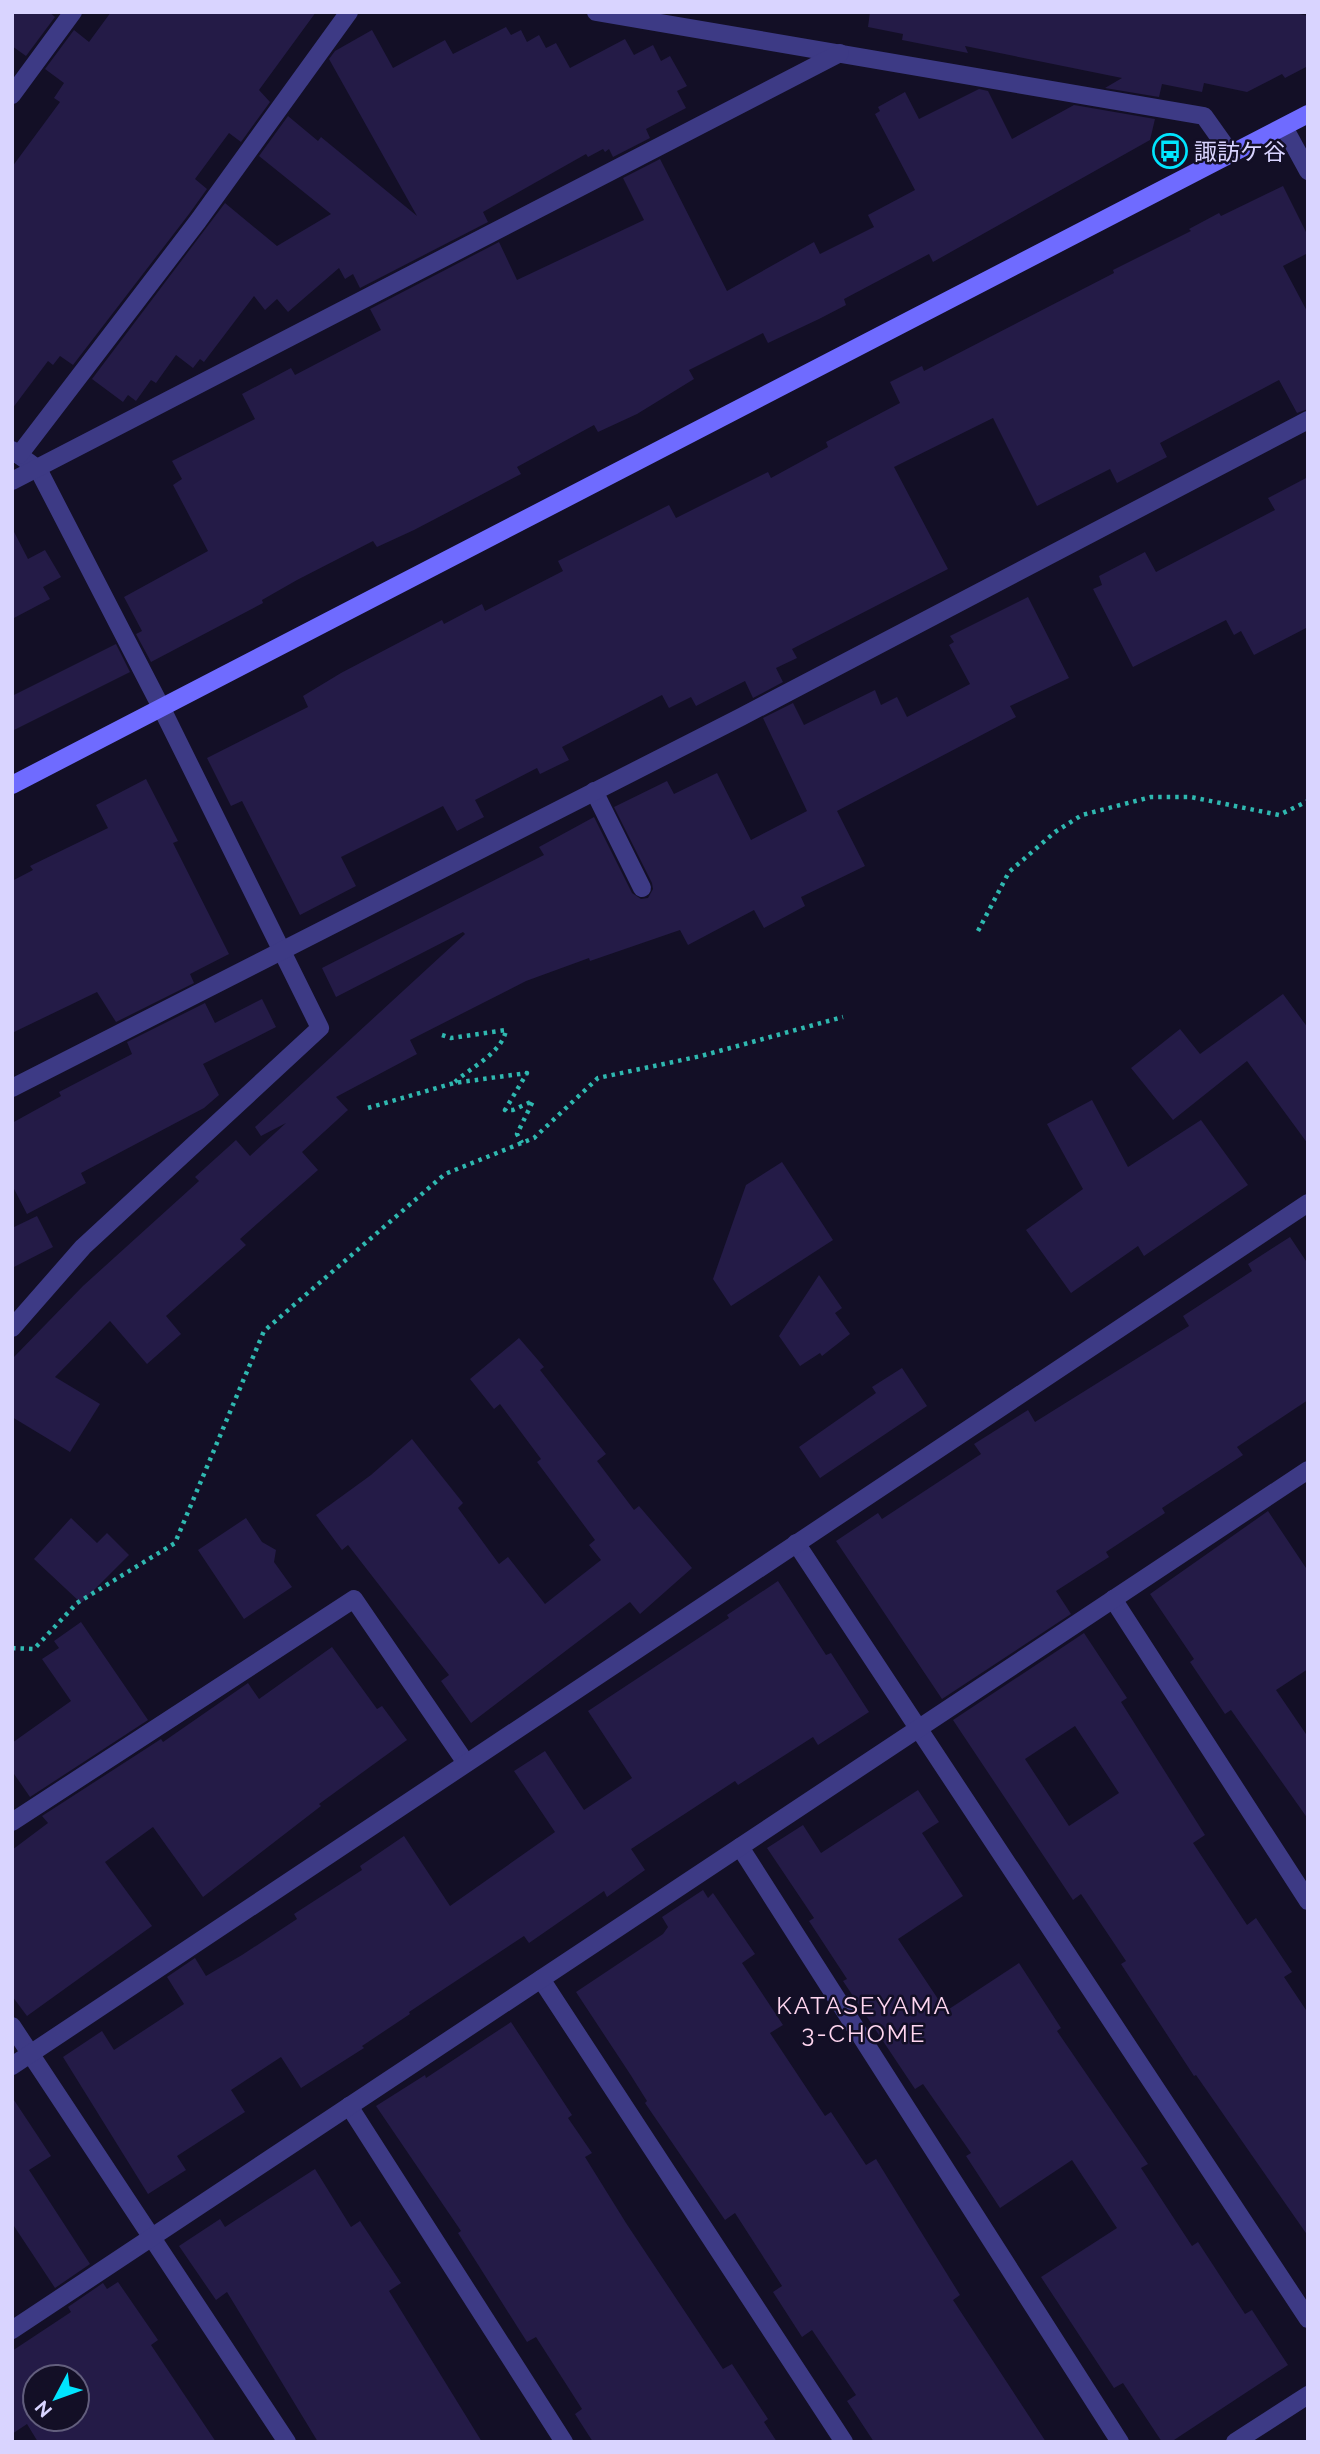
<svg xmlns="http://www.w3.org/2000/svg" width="1320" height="2454" viewBox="0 0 1320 2454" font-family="Raleway,'Noto Sans JP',sans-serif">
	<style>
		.building { fill: #241b47; fill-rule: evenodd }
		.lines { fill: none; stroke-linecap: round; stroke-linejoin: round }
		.path { stroke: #2fb8b0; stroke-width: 4.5; stroke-dasharray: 3.5 5; stroke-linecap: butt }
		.lane { stroke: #3d3a85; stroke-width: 18 }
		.street { stroke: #3d3a85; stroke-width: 18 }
		.secondary { stroke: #6f6bff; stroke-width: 18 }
		.labels { text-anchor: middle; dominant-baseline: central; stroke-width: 5; stroke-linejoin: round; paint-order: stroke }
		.poi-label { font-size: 23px; fill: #d9d4ff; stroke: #130f26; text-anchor: start }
		.neighbourhood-label { font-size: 24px; letter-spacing: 2px; fill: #ffd6f0; stroke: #130f26 }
	</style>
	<rect width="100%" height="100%" fill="#130f26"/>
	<g class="building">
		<polygon points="12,12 49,12 55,17 26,56 12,46"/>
		<polygon points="111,12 316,12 259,90 270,102 241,142 229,133 195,179 207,189 189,214 73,365 60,356 53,365 48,361 12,409 12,167 60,102 54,98 64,83 45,69 74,30 89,42"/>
		<polygon points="870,12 1290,12 1308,16 1308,66 1285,78 1282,74 1247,92 1204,83 1202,92 1162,84 1159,97 1105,88 1122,78 965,46 968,53 902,40 903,34 868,27"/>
		<polygon points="506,27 511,35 521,30 527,42 539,35 546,48 556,43 570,68 625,39 634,55 653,45 661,61 670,56 687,86 677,91 686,108 646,129 650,138 613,157 609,149 605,152 603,149 588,157 586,154 483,212 488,222 360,288 353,274 345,279 339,268 288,312 277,299 265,310 254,296 204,362 200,359 193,368 176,355 156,383 151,380 136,401 128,395 123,402 92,379 225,203 277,246 331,214 259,156 288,116 318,141 321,137 417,216 329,59 335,51 372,30 393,68 445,40 453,54"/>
		<polygon points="979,89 988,91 1012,139 1074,105 1155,119 1150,140 933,262 929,254 844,299 846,305 819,319 768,343 763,333 689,370 694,379 637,414 598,432 594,425 517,467 521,474 414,530 377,547 373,541 297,580 262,600 263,603 151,662 136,634 142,631 124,597 208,551 173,485 182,479 172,461 255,419 242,394 291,368 295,375 381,330 370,309 499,242 517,280 644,220 623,178 660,159 727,291 814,242 820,254 874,227 868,215 915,190 875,114 880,111 878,107 905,92 919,119"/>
		<polygon points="1283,186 1308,236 1308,253 1283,266 1308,313 1308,409 1297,413 1279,380 1160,443 1167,457 1117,483 1110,469 1037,506 993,418 894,467 948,569 792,649 797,658 776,668 783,682 753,698 745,681 696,706 691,697 669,708 662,695 562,747 569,760 540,774 537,768 475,800 484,817 457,831 443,806 341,857 356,886 300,915 242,801 231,806 207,758 308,707 303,696 341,673 442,620 444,624 482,604 485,611 563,571 558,561 669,505 676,518 768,472 771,478 828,447 826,442 900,403 890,382 922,366 924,371 1114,273 1113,270 1191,231 1189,229 1219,213 1221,216"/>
		<polygon points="1308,477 1308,627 1254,655 1241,631 1234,635 1226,620 1133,667 1093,589 1102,585 1099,576 1145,552 1156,572 1275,510 1268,498"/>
		<polygon points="12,528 28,559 45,550 61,577 43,587 50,599 12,619"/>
		<polygon points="1028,597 1069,678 1010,706 1016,717 837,811 865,866 801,897 805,906 764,928 754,910 688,945 680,930 590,961 589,958 526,981 410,1040 417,1054 336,1097 348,1110 302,1152 318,1170 240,1239 246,1245 166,1316 181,1334 147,1364 110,1321 55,1377 100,1404 70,1452 12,1417 12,1359 83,1286 199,1181 195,1177 236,1140 250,1156 286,1123 261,1136 255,1127 465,934 463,932 336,997 322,968 544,855 539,847 594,817 632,893 641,899 648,898 653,889 652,883 614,807 667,781 674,794 717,773 751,840 807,811 763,718 793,703 804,725 875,690 881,705 897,697 907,717 970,684 949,645 954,642 950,636"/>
		<polygon points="116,644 130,672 12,731 12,696"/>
		<polygon points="146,779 178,841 173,843 229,954 190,974 194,983 116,1022 97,992 12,1033 12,881 33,870 30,866 108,828 96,805"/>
		<polygon points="1283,994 1308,1028 1308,1144 1247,1061 1173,1120 1131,1068 1180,1029 1200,1054"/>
		<polygon points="262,999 276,1027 203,1064 219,1095 204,1108 81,1173 86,1183 27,1214 12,1185 12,1123 61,1096 59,1092 132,1054 127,1042 205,1003 215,1023"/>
		<polygon points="1092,1100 1128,1167 1201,1120 1248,1185 1144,1256 1138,1246 1071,1293 1026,1230 1083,1189 1047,1124"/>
		<polygon points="782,1162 833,1240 731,1306 713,1279 746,1185"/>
		<polygon points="37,1216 53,1247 12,1268 12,1228"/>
		<polygon points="1290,1237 1308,1264 1308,1400 1237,1447 1243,1455 1162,1508 1165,1513 1106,1552 1109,1557 1056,1591 1071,1614 942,1699 836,1541 878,1513 882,1519 981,1454 974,1444 1028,1410 1035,1422 1189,1326 1183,1316 1252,1271 1248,1264"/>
		<polygon points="819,1275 842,1308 835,1313 850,1334 822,1356 820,1353 800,1366 779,1336"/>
		<polygon points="519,1338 544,1367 540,1370 606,1454 597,1461 634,1510 639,1506 692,1568 640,1614 630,1602 471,1723 441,1681 449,1675 348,1545 342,1550 316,1515 371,1475 412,1439 463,1503 458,1508 499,1564 508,1557 545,1604 601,1560 589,1545 595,1540 537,1462 541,1459 500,1404 494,1409 470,1379"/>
		<polygon points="902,1368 927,1406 820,1478 799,1447 876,1393 872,1387"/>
		<polygon points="1268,1511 1308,1571 1308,1669 1276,1690 1308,1737 1308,1819 1231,1710 1225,1714 1190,1662 1194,1659 1150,1594"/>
		<polygon points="71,1518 97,1543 107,1533 129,1555 81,1603 34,1559"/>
		<polygon points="246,1518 262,1542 276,1550 274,1562 292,1587 244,1619 198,1550"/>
		<polygon points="778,1581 826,1655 831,1653 869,1712 818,1745 813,1737 738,1785 735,1781 631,1849 645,1870 607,1897 604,1891 529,1943 524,1936 409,2012 410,2014 362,2046 364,2048 301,2088 281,2057 231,2090 245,2112 177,2156 186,2170 148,2194 63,2057 102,2031 114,2050 184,2004 167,1977 195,1958 206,1976 242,1955 297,1919 294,1914 362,1870 360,1866 404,1836 450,1906 555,1832 514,1771 545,1751 584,1810 632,1778 588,1711 729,1618 727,1615"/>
		<polygon points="81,1622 148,1720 30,1797 12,1771 12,1743 71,1701 42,1659 59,1648 54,1641"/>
		<path d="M1084 1633 1127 1698 1121 1702 1205 1835 1193 1843 1247 1925 1256 1918 1292 1972 1284 1977 1308 2013V2236L1196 2075 1194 2076 1121 1964 1126 1961 1081 1894 1073 1900 953 1720ZM1075 1726 1119 1793 1069 1826 1025 1759Z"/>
		<polygon points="332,1647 377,1709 382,1706 407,1740 319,1804 321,1806 203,1897 153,1827 105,1862 152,1926 27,2016 12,1996 12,1850 48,1823 42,1816 161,1739 163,1742 248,1683 259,1699"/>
		<polygon points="918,1790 939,1822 922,1833 963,1896 898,1939 946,2011 1019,1963 1061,2028 1057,2031 1148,2164 1141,2168 1192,2246 1198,2242 1245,2314 1252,2310 1288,2365 1171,2442 1162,2442 1123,2383 1114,2388 1041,2277 1117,2228 1072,2160 1000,2208 966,2156 971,2153 923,2084 915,2089 843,1981 847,1979 809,1921 814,1918 767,1848 803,1825 821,1853"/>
		<polygon points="703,1890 708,1898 713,1893 755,1954 742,1963 783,2025 770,2033 825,2116 831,2112 866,2165 876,2159 960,2295 953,2300 1046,2442 874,2442 847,2401 856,2395 812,2330 802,2337 773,2292 782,2286 735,2213 725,2220 645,2103 647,2101 630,2074 576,1992 663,1934 668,1927 662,1917"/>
		<polygon points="511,2022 572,2115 568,2118 592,2153 585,2157 626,2223 723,2369 732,2364 768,2419 764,2422 777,2442 593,2442 575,2414 582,2409 536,2337 527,2342 458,2233 461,2231 376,2106 425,2075 426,2078"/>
		<polygon points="12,2097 51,2156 29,2170 90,2264 55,2288 12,2223"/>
		<polygon points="315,2169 351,2227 360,2221 401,2283 389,2291 482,2442 318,2442 227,2292 216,2300 179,2246 220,2219 225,2227"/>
		<path d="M118 2282 158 2340 151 2345 216 2442H38L27 2424 12 2434V2351L71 2312 68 2307 103 2283 107 2289ZM35 2377H77V2419H35Z"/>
	</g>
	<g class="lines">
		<g class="path">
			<polyline points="978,931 1009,872 1055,832 1082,815 1151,797 1191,797 1279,815 1308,801"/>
			<path d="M442 1035 451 1038 506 1030C502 1053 471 1067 455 1082"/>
			<polyline points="368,1108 454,1083 527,1073 505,1110 513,1110 533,1101 517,1134 522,1143"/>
			<polyline points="12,1648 34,1649 77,1603 175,1543 264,1331 445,1174 534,1138 598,1078 701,1056 843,1017"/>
		</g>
		<polyline class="lane" points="594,791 642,888"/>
		<g class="street">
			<polyline points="596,12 1204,116 1231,154"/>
			<polyline points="12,95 73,12"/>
			<polyline points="1284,127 1308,171"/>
			<polyline points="12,450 38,469 162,709 320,1028 83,1247 12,1328"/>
			<polyline points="19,455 198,221 349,12"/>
			<polyline points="12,481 840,53"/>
			<polyline points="12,1088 741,717 1308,420"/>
			<polyline points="796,1543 1308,2319"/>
			<polyline points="1113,1599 1308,1901"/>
			<polyline points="12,1822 354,1599 466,1763"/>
			<polyline points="740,1847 1120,2442"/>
			<polyline points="541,1979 844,2442"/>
			<polyline points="12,2026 287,2442"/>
			<polyline points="12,2066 1308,1203"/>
			<polyline points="349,2106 564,2442"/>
			<polyline points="12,2330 1308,1470"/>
			<polyline points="1235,2442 1308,2395"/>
		</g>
		<polyline class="secondary" points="12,785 1308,114"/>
	</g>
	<defs>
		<g id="bus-ring" transform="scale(1.75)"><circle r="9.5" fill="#130f26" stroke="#00e5ff" stroke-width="1.5"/><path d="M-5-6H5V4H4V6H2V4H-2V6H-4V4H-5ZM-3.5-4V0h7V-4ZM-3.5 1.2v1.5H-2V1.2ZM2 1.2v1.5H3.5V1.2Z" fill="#00e5ff"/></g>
	</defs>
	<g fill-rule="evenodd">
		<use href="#bus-ring" x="1170" y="151"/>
	</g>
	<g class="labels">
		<g class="poi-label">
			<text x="1194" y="151">諏訪ケ谷</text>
		</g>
		<g class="neighbourhood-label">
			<text x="864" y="2005">KATASEYAMA<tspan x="864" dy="28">3-CHOME</tspan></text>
		</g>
	</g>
	<rect width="1320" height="2454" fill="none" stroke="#d9d4ff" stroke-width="28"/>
	<g transform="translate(56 2398) rotate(229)"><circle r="33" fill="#130f26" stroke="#625e7d" stroke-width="2"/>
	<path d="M0-5L12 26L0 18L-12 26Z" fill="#00e5ff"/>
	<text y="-10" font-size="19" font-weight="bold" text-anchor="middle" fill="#d9d4ff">N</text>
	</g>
</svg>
